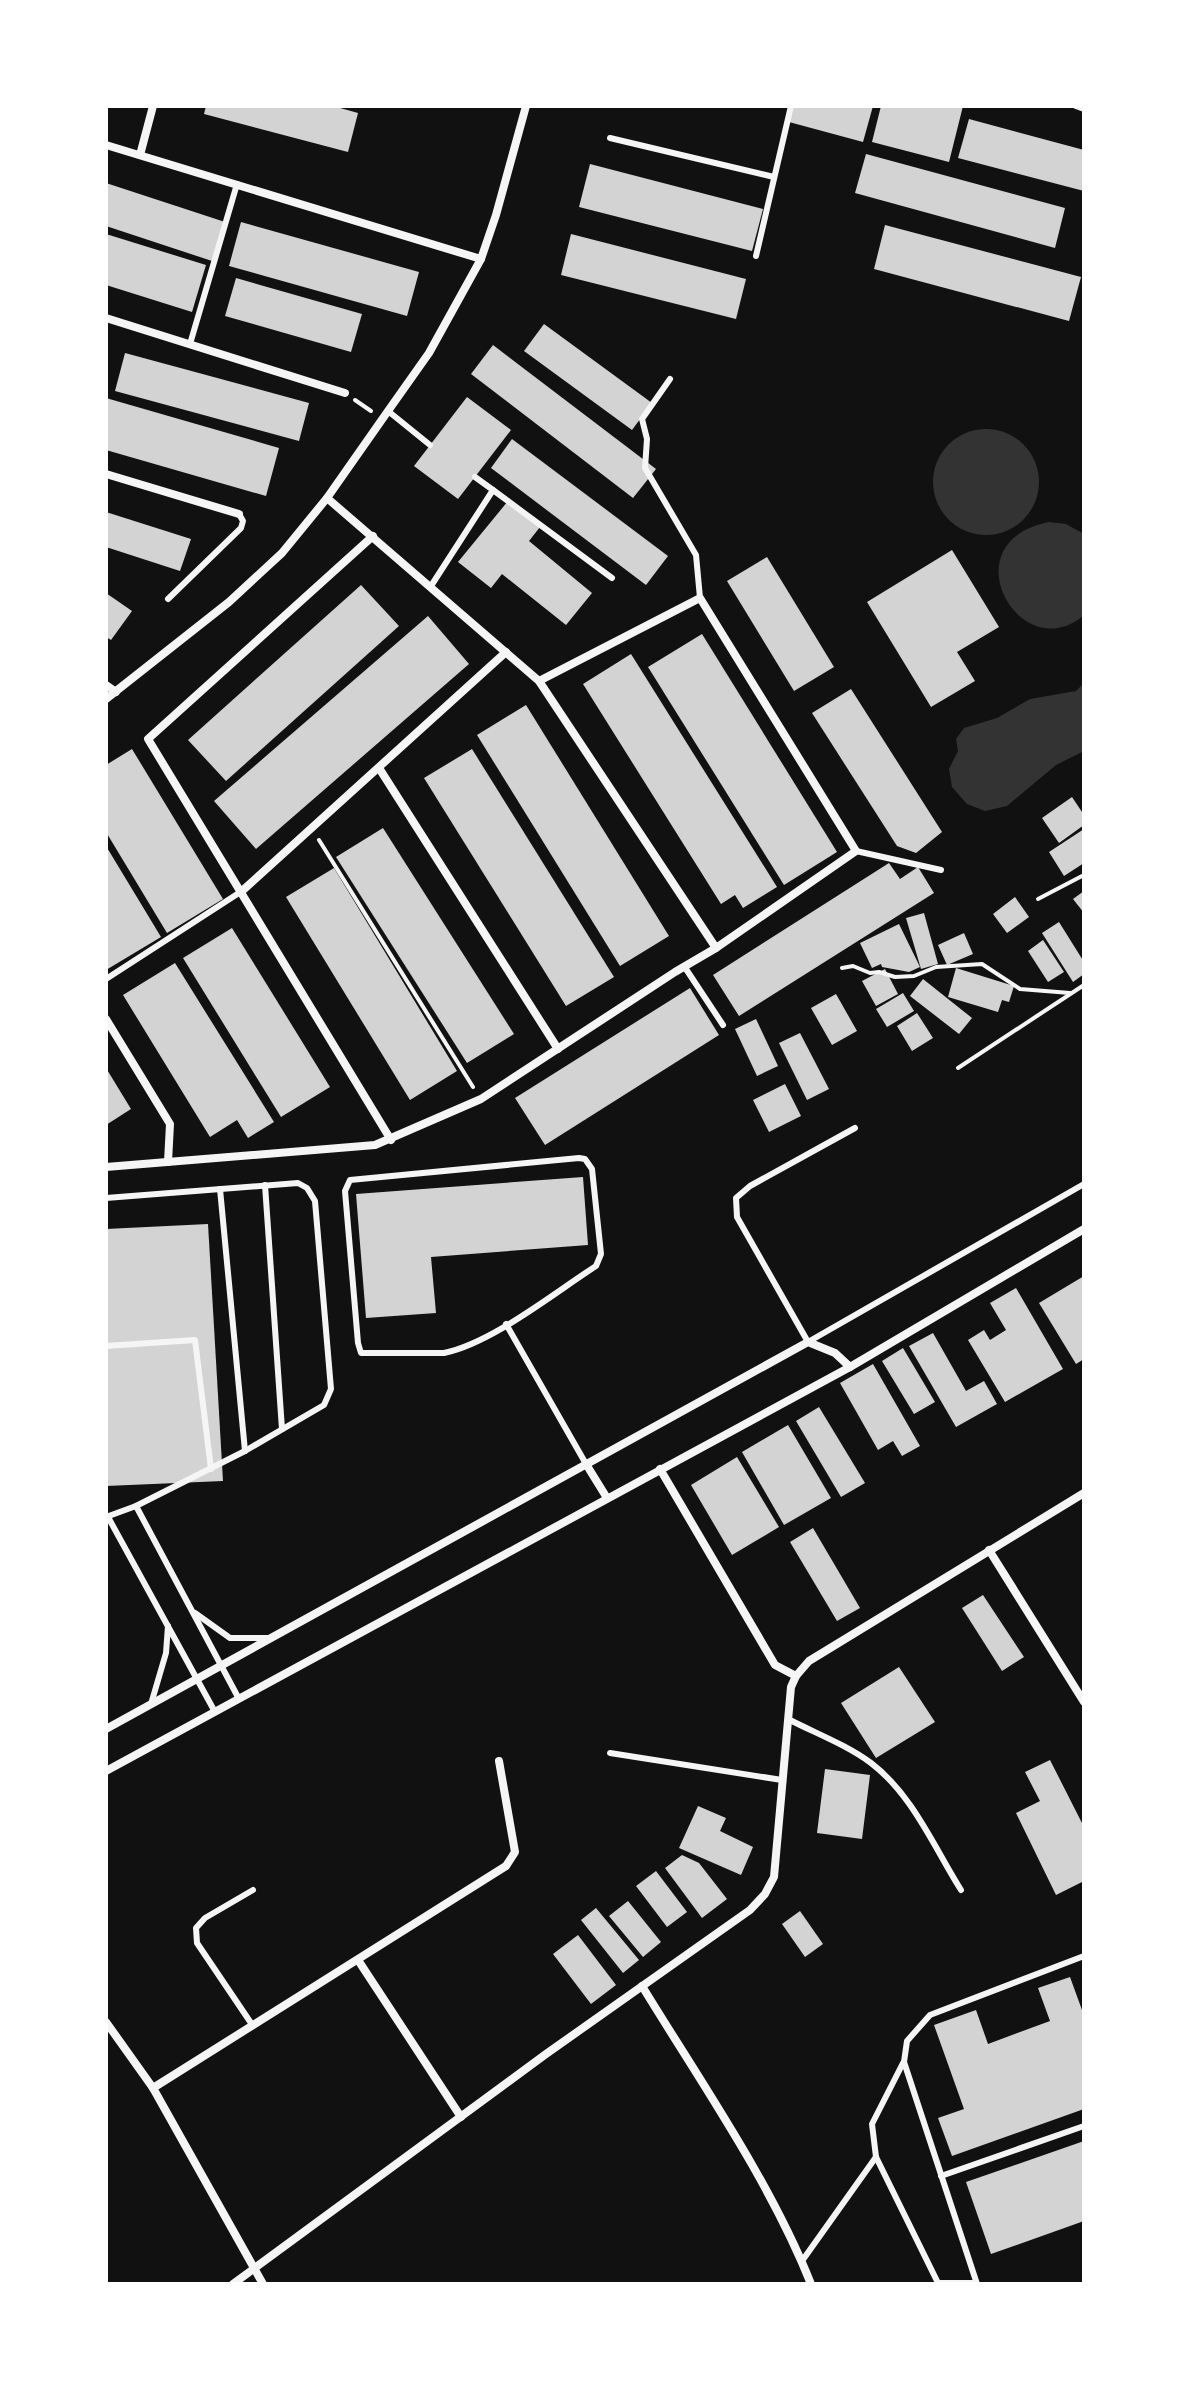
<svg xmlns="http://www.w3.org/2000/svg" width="1190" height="2390" viewBox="0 0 1190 2390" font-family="Manrope,sans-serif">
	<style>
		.water { fill: #333 }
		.building { fill: #d3d3d3 }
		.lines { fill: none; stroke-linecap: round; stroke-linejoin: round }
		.path { stroke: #f5f5f5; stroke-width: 4 }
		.service { stroke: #f5f5f5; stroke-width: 6 }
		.minor { stroke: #f5f5f5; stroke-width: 8 }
	</style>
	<rect width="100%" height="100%" fill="#111"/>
	<g class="water">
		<circle cx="986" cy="482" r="53"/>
		<path d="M1049 522 1066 524 1084 534V615C1021 670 947 542 1049 522Z"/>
		<polygon points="1084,683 1084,751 1056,765 1007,806 985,811 967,804 952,787 949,769 958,751 956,739 964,728 997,718 1030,699 1076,691"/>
	</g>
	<g class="building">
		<polygon points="206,106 333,106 358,113 348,152 204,114"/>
		<polygon points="793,106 873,106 863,142 789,122"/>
		<polygon points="881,106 963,106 949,162 872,142"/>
		<polygon points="969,119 1084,150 1084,191 958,158"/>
		<polygon points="866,154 1065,208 1055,248 855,193"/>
		<polygon points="590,164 763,209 752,251 579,207"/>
		<polygon points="106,183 225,222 212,261 106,226"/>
		<polygon points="241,222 419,272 407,316 229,266"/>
		<polygon points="885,225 1081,277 1069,321 874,269"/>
		<polygon points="106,234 206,265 192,312 106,285"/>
		<polygon points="571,234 746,279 736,319 561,275"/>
		<polygon points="236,278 362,314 351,352 225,316"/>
		<polygon points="544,324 652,403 632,430 524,351"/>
		<polygon points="493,345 656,469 633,498 471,374"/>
		<polygon points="125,353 309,403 299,441 115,391"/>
		<polygon points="467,397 511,430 458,499 414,466"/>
		<polygon points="106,398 279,448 266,496 106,450"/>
		<polygon points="512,439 668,556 646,585 491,468"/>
		<polygon points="508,501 540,527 529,541 592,593 566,625 502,574 491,588 458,562"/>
		<polygon points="106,512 191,539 180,571 106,547"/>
		<polygon points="952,550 999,627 957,652 975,681 931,707 867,602"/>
		<polygon points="767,557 834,667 794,691 727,581"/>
		<polygon points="361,585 399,626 226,781 188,740"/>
		<polygon points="106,593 132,611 111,640 106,637"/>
		<polygon points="428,616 469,664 256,849 214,801"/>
		<polygon points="702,634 837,852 784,885 648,667"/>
		<polygon points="631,654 777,887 743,908 735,895 721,904 583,684"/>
		<polygon points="851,689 942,832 916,853 897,846 812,713"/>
		<polygon points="526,705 669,936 620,966 477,735"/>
		<polygon points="132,749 223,899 167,933 106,832 106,765"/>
		<polygon points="472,749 614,977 566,1006 424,778"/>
		<polygon points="1072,797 1084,815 1084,825 1059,843 1042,818"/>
		<polygon points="383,828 514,1034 467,1063 336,857"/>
		<polygon points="1084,829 1084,863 1064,876 1049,852"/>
		<polygon points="106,846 161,937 106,970"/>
		<polygon points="889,863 900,879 918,867 934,893 739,1016 713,975"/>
		<polygon points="334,868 457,1071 410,1100 286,897"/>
		<polygon points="1084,891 1084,913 1073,899"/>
		<polygon points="1015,897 1029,917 1007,933 993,914"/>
		<polygon points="924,913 938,964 921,969 906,918"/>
		<polygon points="1059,922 1084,962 1084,974 1073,982 1042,933"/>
		<polygon points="899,924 920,967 909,972 882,967 881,964 872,968 860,943"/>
		<polygon points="232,928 330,1087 281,1117 183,958"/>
		<polygon points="964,933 973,954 947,965 938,945"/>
		<polygon points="1043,940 1064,972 1048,982 1028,951"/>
		<polygon points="175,963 274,1122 248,1138 237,1120 210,1137 123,995"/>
		<polygon points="956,968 1014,986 1009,1002 1002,1000 998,1012 948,997"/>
		<polygon points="885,969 898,994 876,1006 862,981"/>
		<polygon points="923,979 972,1018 959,1034 910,996"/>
		<polygon points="690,988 719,1035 545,1145 515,1098"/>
		<polygon points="903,993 914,1011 887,1027 876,1009"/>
		<polygon points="836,994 857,1031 832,1045 811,1008"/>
		<polygon points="917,1013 933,1038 912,1051 897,1026"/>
		<polygon points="756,1019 778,1066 757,1076 735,1029"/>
		<polygon points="800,1033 829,1089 807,1100 779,1043"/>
		<polygon points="106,1068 131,1109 106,1125"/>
		<polygon points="785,1084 801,1116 769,1132 753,1100"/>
		<polygon points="583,1177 588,1245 431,1257 436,1313 366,1318 356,1194"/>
		<polygon points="208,1224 223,1481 106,1486 106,1229"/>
		<polygon points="1084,1276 1084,1359 1076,1364 1039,1303"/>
		<polygon points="1016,1288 1063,1369 1005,1402 968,1340 984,1330 990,1340 1006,1330 990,1303"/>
		<polygon points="933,1333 966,1391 984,1381 997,1404 956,1427 909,1346"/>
		<polygon points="903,1348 935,1402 914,1414 882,1361"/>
		<polygon points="873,1364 920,1446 902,1456 893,1441 878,1450 840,1383"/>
		<polygon points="819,1407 865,1483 841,1497 796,1421"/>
		<polygon points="788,1425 831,1498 784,1525 742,1452"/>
		<polygon points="737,1457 779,1527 732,1555 691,1485"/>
		<polygon points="813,1528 860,1608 837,1621 790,1542"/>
		<polygon points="983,1595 1024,1657 1002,1671 962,1608"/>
		<polygon points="899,1667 935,1722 876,1758 841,1703"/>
		<polygon points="1050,1760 1084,1827 1084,1881 1056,1895 1016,1813 1040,1801 1025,1772"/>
		<polygon points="825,1769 870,1775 862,1839 817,1833"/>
		<polygon points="698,1806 726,1818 720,1831 753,1847 741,1875 679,1848"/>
		<polygon points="682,1855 699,1863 727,1899 702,1918 665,1868"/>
		<polygon points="656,1871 687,1912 667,1927 636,1886"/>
		<polygon points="628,1901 661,1942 643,1957 609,1916"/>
		<polygon points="596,1908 639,1960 623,1973 581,1920"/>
		<polygon points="800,1911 823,1944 805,1957 782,1924"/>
		<polygon points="578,1935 616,1985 591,2004 553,1954"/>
		<polygon points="1070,1977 1082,2010 1084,2009 1084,2109 952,2156 938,2118 964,2109 934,2025 976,2010 988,2044 1050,2021 1038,1988"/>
		<polygon points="1084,2141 1084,2221 991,2254 966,2182"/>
	</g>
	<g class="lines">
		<g class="path">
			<polyline points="355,400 371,411"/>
			<polyline points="319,840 473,1087"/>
			<polyline points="1038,899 1082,876 1084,878"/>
			<polyline points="842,968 853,966 870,973 879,972 895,977 914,976 936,967 982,964 1020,989 1070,993"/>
			<polyline points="958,1068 1084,985"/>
		</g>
		<g class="service">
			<polyline points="1076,106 1084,109"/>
			<polyline points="610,138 774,177"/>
			<polyline points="756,256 791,106"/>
			<polyline points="190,344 237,184"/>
			<polyline points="670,379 642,419 647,439 645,468 696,555 700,598"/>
			<polyline points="388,411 430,445"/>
			<polyline points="493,490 612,578"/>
			<polyline points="431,586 493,490 475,477"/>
			<polyline points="168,599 241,528 243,521 239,514"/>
			<polyline points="856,851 941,870"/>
			<polyline points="684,966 723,1025"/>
			<polyline points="106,979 242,891"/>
			<polyline points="855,1128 750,1186 736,1198 737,1217 808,1342 1084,1184"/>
			<path d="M579 1158 585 1159 592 1169 601 1254 596 1266C554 1293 492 1343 444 1353H361L358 1343 345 1191 350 1180Z"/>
			<polyline points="265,1185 282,1429"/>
			<polyline points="220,1189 245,1451"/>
			<polyline points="106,1198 298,1183 307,1188 315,1201 331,1389 324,1405 245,1451 136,1506 106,1517"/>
			<polyline points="506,1324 586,1464"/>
			<polyline points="106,1346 195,1340 211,1469"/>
			<polyline points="136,1506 239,1699"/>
			<polyline points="108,1517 215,1712"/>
			<polyline points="195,1613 230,1638 268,1638"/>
			<polyline points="151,1704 166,1653 168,1626"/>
			<path d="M788 1719C815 1733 847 1745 871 1763 912 1794 934 1847 961 1890"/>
			<polyline points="610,1753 782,1780"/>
			<polyline points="253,1890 205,1918 196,1928 197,1943 253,2026"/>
			<polyline points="903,2063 872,2124 876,2157 938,2283 976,2283"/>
			<polyline points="941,2176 1084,2126"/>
			<polyline points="802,2261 876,2157"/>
			<polyline points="977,2284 904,2062 907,2041 930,2015 1084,1956"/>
		</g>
		<g class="minor">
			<polyline points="106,145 481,259"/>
			<polyline points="140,155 153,106"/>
			<polyline points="106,318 345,393"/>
			<polyline points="106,474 239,514"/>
			<polyline points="327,498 539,681 716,948"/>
			<polyline points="373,536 148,739 391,1140"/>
			<polyline points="106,685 116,692"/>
			<polyline points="106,699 229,602 282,553 327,498 388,411 429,353 481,259 496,215 526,106"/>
			<polyline points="379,768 558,1049"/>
			<polyline points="242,891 506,652"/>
			<polyline points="106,1019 170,1124 168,1162"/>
			<polyline points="106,1167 375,1145 481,1099 675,972 716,948 856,851 700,598 539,681"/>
			<polyline points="586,1464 607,1498"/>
			<polyline points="660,1469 775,1665 796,1676"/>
			<polyline points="989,1550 1084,1702"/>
			<polyline points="106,1729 808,1342 835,1353 850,1367"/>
			<polyline points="106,1771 850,1367 1084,1229"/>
			<polyline points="358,1960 461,2117"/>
			<path d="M642 1986C700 2081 770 2181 811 2284"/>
			<polyline points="106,2022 153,2088 263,2284"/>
			<polyline points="153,2088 506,1866 515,1852 499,1761"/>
			<polyline points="233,2284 546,2054 750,1910 765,1894 774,1877 791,1687 796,1676 809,1661 1084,1493"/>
		</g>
	</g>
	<rect width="1190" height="2390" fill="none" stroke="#ffffff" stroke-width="216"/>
</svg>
